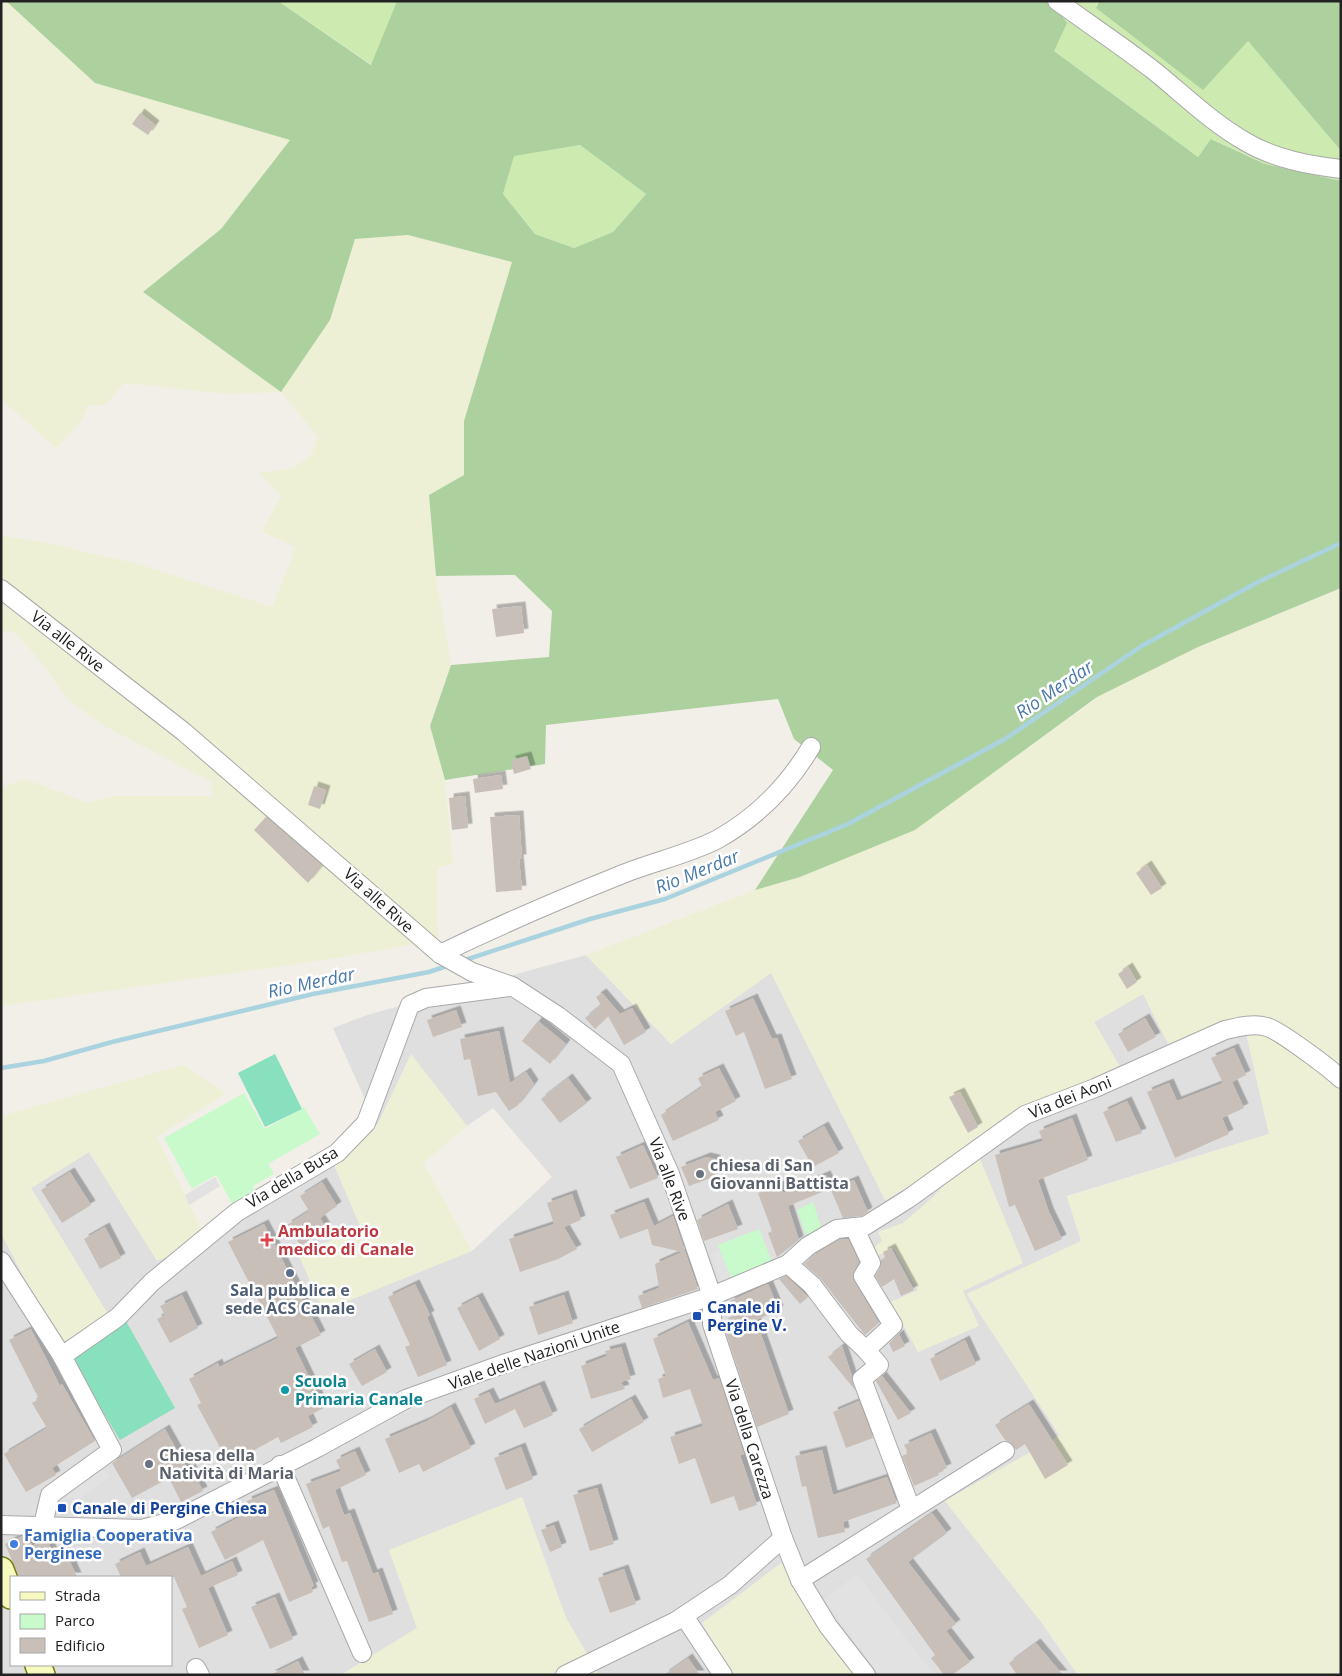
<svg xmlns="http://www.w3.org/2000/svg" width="1342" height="1676" viewBox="0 0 1342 1676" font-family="'Open Sans',sans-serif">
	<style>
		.residential { fill: #e0dfdf; fill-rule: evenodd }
		.farmland { fill: #eef0d5 }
		.grass { fill: #cdebb0 }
		.forest { fill: #add19e; fill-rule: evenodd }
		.park { fill: #c8facc }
		.pitch { fill: #88e0be }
		.parking { fill: #e2e2e2 }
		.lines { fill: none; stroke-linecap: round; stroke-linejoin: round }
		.stream { stroke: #aad3df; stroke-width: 4.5 }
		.building { fill: #c7bfb8; filter: url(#shadow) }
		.street-casing { stroke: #a9a9a9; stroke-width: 20 }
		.secondary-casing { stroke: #707d05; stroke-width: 28 }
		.street { stroke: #fff; stroke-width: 18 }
		.secondary { stroke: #f7fabf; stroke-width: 25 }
		.worship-dot { fill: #6b7280; stroke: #fff; stroke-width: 2 }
		.health-dot { fill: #e0444e; stroke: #fff; stroke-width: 2 }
		.service-dot { fill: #5c6f8a; stroke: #fff; stroke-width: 2 }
		.transit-dot { fill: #1a4fb4; stroke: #fff; stroke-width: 2 }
		.culture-dot { fill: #0f9aa8; stroke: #fff; stroke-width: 2 }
		.shop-dot { fill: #3f7fe0; stroke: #fff; stroke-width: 2 }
		.labels { text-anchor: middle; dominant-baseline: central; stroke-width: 5; stroke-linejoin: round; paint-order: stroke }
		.street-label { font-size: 16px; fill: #222; stroke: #fff }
		.worship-label { font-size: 16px; font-weight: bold; fill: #5b616d; stroke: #fff; text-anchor: start }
		.health-label { font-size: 16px; font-weight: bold; fill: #be3a42; stroke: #fff; text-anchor: start }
		.service-label { font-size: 16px; font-weight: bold; fill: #4e5e75; stroke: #fff }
		.transit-label { font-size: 16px; font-weight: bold; fill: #164399; stroke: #fff; text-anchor: start }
		.culture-label { font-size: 16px; font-weight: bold; fill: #0d838f; stroke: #fff; text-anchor: start }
		.shop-label { font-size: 16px; font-weight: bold; fill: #366cbe; stroke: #fff; text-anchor: start }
		.water-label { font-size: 18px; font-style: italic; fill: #4a7aab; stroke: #fff }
	</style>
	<defs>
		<filter id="shadow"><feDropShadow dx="4.5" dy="-4.5" stdDeviation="0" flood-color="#0004"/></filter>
	</defs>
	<rect width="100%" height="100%" fill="#f2efe9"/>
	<path class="residential" d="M586 955 671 1044 771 972 886 1200 970 1149 1120 1067 1094 1022 1144 993 1207 1029 1243 1019 1269 1134 1067 1196 1082 1241 967 1294 1060 1436 945 1501 1042 1623 1078 1675H858L702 1623 734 1675H599L566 1618 522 1498 417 1628 341 1675H1V1233L59 1344 109 1316 31 1188 89 1152 157 1260 331 1158 361 1226 472 1251 552 1177 493 1108 467 1126 411 1055 377 1126 333 1028 367 1015ZM11 1577H171V1665H11Z"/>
	<g class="farmland">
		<polygon points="1,1 6,1 95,83 290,140 221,229 143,292 281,392 330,320 355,239 408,235 512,262 464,421 465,475 429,495 436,576 451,665 430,726 445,780 453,864 438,867 438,940 325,960 1,1006 1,787 25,779 88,803 113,796 214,796 210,781 106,727 69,701 45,667 15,632 1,631 1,536 43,542 138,564 272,607 296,547 262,532 281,496 259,473 293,468 311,456 318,437 281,392 228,394 124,383 105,405 89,405 80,423 56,448 1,399"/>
		<polygon points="1341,588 1341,1675 1078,1675 1042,1623 945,1501 1060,1435 967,1294 1081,1241 1067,1197 1269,1134 1243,1019 1168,1044 1143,994 1094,1022 1120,1067 970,1149 885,1200 771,973 671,1044 586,955 755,890 800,877 1081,711 1097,697 1198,647"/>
		<polygon points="411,1054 467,1126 423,1163 472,1251 323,1311 299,1256 360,1226 331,1158 377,1126"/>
		<polygon points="183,1065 226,1093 157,1137 204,1235 189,1247 157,1261 89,1152 31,1188 109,1316 59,1344 1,1233 1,1116"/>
		<polygon points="980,1159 1023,1263 963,1291 979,1326 918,1352 891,1302 918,1290 894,1249 876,1256 874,1248 882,1241 878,1232 903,1223 932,1198 945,1184"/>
		<polygon points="522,1497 566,1618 599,1675 341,1675 417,1628 389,1550"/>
		<polygon points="781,1563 798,1592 858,1675 734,1675 702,1623"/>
	</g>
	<g class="grass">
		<polygon points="278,1 397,1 372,65"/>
		<polygon points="1050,1 1098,1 1096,7 1248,41 1341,151 1341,181 1265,164 1212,139 1198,157 1054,51"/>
		<polygon points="580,145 646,194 613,232 574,248 535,234 503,194 514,155"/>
	</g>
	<g class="forest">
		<path d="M6 1H278L371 65 397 1H1050L1067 23 1054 51 1198 157 1211 139 1265 164 1341 181V588L1198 647 1097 697 915 830 800 877 755 890 833 770 794 739 778 699 546 725 545 764 445 780 430 726 451 665 549 657 552 611 515 575 436 576 429 495 464 475V421L512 262 408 235 355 239 330 320 281 392 143 292 221 229 290 140 95 83ZM580 145 646 194 613 232 574 248 535 234 503 194 514 156Z"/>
		<polygon points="1099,1 1341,1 1341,151 1248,41 1203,90 1096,8"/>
	</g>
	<g class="park">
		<polygon points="244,1093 265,1129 304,1107 320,1134 268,1164 274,1174 253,1186 256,1192 233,1205 216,1175 192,1189 164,1138"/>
		<polygon points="813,1202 823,1233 808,1240 797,1210"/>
		<polygon points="759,1229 773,1264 733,1283 718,1245"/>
	</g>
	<g class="pitch">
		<polygon points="275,1054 302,1109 265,1127 238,1073"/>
		<polygon points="126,1321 175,1408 120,1440 70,1357"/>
	</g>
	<g class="parking">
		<polygon points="215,1177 220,1186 189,1205 185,1195"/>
		<polygon points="720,1251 731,1278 722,1282 710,1254"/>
		<polygon points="99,1468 110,1476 77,1501 65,1495"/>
		<polygon points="91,1505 127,1506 126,1517 86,1516"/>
		<polygon points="857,1574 934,1675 879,1675 824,1599"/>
	</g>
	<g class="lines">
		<g class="stream">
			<polyline points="462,961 590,919 665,899 848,824 1005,739 1140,647 1258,582 1341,543"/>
			<polyline points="1,1068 44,1061 112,1042 313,994 429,972 450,965"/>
		</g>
	</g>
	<g class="building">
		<polygon points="140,113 155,125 148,135 132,124"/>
		<polygon points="521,606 524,633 496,637 492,609"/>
		<polygon points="527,756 531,769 514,774 511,760"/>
		<polygon points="501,775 503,789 475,793 473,779"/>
		<polygon points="314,786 326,790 320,809 308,805"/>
		<polygon points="465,796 468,828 452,830 449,798"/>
		<polygon points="519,815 522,859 519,859 522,890 496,892 490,817"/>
		<polygon points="266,817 322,866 308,883 254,830"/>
		<polygon points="1147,865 1162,888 1151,895 1136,873"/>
		<polygon points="1128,967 1137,982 1127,989 1118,974"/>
		<polygon points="602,993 620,1014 632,1008 646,1032 624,1045 608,1016 595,1029 585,1018 601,1005 596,997"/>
		<polygon points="753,998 772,1039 777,1038 792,1079 765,1089 744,1032 736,1036 725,1011"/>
		<polygon points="456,1010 462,1027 433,1037 427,1020"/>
		<polygon points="1145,1018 1156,1037 1128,1052 1118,1034"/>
		<polygon points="538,1021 566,1044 550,1064 522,1041"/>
		<polygon points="499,1031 510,1083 526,1072 534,1084 517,1106 509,1111 496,1092 478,1096 470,1059 464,1060 460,1039"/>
		<polygon points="1234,1048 1246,1075 1232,1082 1244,1108 1222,1118 1229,1134 1175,1158 1147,1092 1169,1083 1177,1101 1223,1083 1211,1058"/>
		<polygon points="719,1068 736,1101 715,1112 719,1120 673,1141 661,1115 702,1087 698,1078"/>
		<polygon points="568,1078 587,1103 560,1123 541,1099"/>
		<polygon points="960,1092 978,1127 968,1133 949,1097"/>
		<polygon points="1127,1101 1142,1133 1116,1142 1103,1112"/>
		<polygon points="1072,1118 1088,1160 1038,1180 1049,1212 1062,1239 1035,1251 1015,1205 1009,1207 995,1155 1043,1141 1039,1131"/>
		<polygon points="824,1126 839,1153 813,1167 798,1141"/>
		<polygon points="643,1145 658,1178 630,1189 616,1157"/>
		<polygon points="706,1157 715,1159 719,1164 719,1171 714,1177 689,1186 681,1167"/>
		<polygon points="70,1172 91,1205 62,1223 41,1190"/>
		<polygon points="826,1175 832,1188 788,1206 799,1240 777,1257 768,1233 772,1231 758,1193 780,1185 783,1193"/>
		<polygon points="854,1180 868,1212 861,1216 843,1218 831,1190"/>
		<polygon points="322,1182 337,1206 320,1218 327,1229 301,1246 287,1225 309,1211 300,1196"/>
		<polygon points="572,1194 581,1220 564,1227 577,1249 558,1259 520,1272 509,1239 554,1224 547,1203"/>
		<polygon points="644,1202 654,1226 673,1216 698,1289 642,1308 638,1296 659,1288 655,1264 682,1252 652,1245 648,1229 650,1228 620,1239 610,1215"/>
		<polygon points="728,1204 738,1229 704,1241 697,1220"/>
		<polygon points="264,1224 321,1335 295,1348 324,1408 308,1416 313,1427 281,1443 278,1437 229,1464 197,1405 201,1403 189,1379 218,1363 219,1367 278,1338 228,1242"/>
		<polygon points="105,1227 121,1258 100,1269 84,1239"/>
		<polygon points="840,1239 848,1239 859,1262 852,1275 854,1281 879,1323 865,1335 820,1278 804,1264 814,1255"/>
		<polygon points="891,1248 914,1290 901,1296 894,1279 882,1287 875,1276 880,1268 881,1260 885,1257 883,1252"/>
		<polygon points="786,1276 808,1297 800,1304 779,1279"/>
		<polygon points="415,1284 430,1315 427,1317 447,1365 418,1377 405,1347 410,1345 388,1297"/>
		<polygon points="768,1284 779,1310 756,1320 789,1414 757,1427 723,1324 734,1315 730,1301"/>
		<polygon points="182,1295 198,1328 170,1343 157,1319 165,1315 160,1306"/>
		<polygon points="564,1295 573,1323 538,1335 529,1307"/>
		<polygon points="478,1297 500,1339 479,1351 457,1308"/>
		<polygon points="688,1322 713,1380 719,1378 744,1454 740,1455 757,1505 739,1511 734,1496 711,1504 695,1458 679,1464 670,1437 703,1426 690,1389 663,1398 658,1379 666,1376 653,1339"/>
		<polygon points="31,1329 60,1386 62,1384 95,1441 52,1468 56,1475 26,1492 4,1454 47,1428 32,1403 39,1399 9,1340"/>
		<polygon points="899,1334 905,1346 893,1352 889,1343"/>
		<polygon points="965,1340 976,1364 940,1381 930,1359"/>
		<polygon points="842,1346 852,1376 855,1390 828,1357"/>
		<polygon points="621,1347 631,1379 621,1382 625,1389 591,1399 581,1366 607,1356 605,1351"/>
		<polygon points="375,1349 387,1372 362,1386 349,1364"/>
		<polygon points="882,1376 911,1413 898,1420 876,1381"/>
		<polygon points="540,1385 553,1415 524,1428 515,1409 485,1424 474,1399 489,1392 495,1404"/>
		<polygon points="631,1399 644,1422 592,1452 579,1429"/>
		<polygon points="859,1401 873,1438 846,1448 833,1412"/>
		<polygon points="1029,1404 1068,1465 1045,1479 1025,1444 1016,1450 1010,1442 1005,1440 995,1425"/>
		<polygon points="451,1407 471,1448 423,1472 419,1464 399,1473 385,1439 427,1421"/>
		<polygon points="165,1429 188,1470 191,1468 203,1491 181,1502 169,1478 132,1498 112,1463"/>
		<polygon points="931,1433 947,1468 938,1472 939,1475 914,1486 902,1456 908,1453 904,1445"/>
		<polygon points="521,1447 533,1479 506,1490 494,1458"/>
		<polygon points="822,1450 833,1495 887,1477 897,1503 843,1522 845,1532 818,1538 806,1486 802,1487 795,1456"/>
		<polygon points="355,1451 366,1475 335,1490 344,1515 350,1513 373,1574 378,1572 393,1614 369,1622 347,1561 342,1562 329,1526 323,1529 306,1484 341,1471 336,1460"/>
		<polygon points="597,1488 614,1544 590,1551 573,1495"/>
		<polygon points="274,1490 314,1586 311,1587 313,1592 289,1602 263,1540 225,1560 211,1532 251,1511 247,1501"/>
		<polygon points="932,1513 947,1533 908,1562 956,1624 946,1631 970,1662 952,1675 944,1675 931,1658 935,1655 866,1559"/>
		<polygon points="554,1525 562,1547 550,1552 541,1530"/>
		<polygon points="23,1536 28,1536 32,1546 47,1539 53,1553 64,1548 77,1577 19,1577 5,1544"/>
		<polygon points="188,1547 201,1576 232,1561 238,1575 208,1588 228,1635 199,1648 182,1609 187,1607 174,1577 121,1577 115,1564 140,1552 146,1566"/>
		<polygon points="624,1569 636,1604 610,1613 598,1578"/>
		<polygon points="275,1597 293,1639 270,1649 251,1607"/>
		<polygon points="1036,1643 1063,1675 1017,1675 1009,1663"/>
		<polygon points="688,1658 700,1675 664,1675"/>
		<polygon points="298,1661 305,1675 270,1675"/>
	</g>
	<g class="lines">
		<g class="street-casing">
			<g id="street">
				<path d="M1057 1C1089 24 1122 46 1153 70 1183 94 1212 123 1246 142 1275 159 1308 165 1341 169"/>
				<polyline points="1,589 184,732 440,954 472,972 512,986 558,1016 621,1064 670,1174 712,1296 712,1324 783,1538 800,1580 828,1626 866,1675"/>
				<path d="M440 954C498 926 558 900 618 876 648 863 690 854 718 839 757 817 789 784 811 747"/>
				<polyline points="854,1227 871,1263 863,1276 893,1325 866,1350 879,1365 862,1379 911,1509"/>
				<polyline points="1,1261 62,1356 112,1450 50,1495 43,1525"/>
				<polyline points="788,1264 812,1285 849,1334 866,1350"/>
				<polyline points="62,1356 118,1317 152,1282 237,1212 337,1153 366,1123 410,1005 426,998 509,987"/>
				<polyline points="280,1465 362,1653"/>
				<path d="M1 1525 142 1529 176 1520 317 1448 406 1399 506 1363 712 1296 788 1264 808 1246 837 1229 865 1226 908 1199 1025 1115 1095 1088 1225 1030C1238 1027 1253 1023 1267 1027 1279 1030 1331 1069 1341 1079"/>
				<polyline points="800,1580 1005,1451"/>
				<polyline points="684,1616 723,1675"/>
				<polyline points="196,1668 200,1675"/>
				<polyline points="565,1675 676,1621 730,1585 783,1538"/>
			</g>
		</g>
		<g class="secondary-casing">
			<g id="secondary">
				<polyline points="1,1570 11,1596"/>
				<polyline points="38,1665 42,1675"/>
			</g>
		</g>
		<use href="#street" class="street"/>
		<use href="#secondary" class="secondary"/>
	</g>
	<g class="worship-dot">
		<circle cx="700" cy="1174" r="5"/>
		<circle cx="149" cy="1464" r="5"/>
	</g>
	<path class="health-dot" d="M264.5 1232.5h5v5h5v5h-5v5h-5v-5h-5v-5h5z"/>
	<circle class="service-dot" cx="290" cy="1273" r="5"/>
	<g class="transit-dot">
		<rect x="692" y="1311" width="10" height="10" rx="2.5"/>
		<rect x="57" y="1503" width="10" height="10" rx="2.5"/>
	</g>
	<circle class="culture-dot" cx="285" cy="1390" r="5"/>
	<circle class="shop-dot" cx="14" cy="1544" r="5"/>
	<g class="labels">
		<g class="street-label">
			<text transform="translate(68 641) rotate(38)">Via alle Rive</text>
			<text transform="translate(379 900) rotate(42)">Via alle Rive</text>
			<text transform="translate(1070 1097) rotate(-22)">Via dei Aoni</text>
			<text transform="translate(292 1177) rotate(-31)">Via della Busa</text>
			<text transform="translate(670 1179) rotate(69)">Via alle Rive</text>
			<text transform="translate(534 1355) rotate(-19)">Viale delle Nazioni Unite</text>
			<text transform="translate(750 1439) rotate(72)">Via della Carezza</text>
		</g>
		<g class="worship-label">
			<text x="710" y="1165">chiesa di San<tspan x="710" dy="18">Giovanni Battista</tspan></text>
			<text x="159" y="1455">Chiesa della<tspan x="159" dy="18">Natività di Maria</tspan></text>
		</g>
		<g class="health-label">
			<text x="278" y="1231">Ambulatorio<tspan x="278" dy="18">medico di Canale</tspan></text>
		</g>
		<g class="service-label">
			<text x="290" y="1290">Sala pubblica e<tspan x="290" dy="18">sede ACS Canale</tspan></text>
		</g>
		<g class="transit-label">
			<text x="707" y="1307">Canale di<tspan x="707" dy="18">Pergine V.</tspan></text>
			<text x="72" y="1508">Canale di Pergine Chiesa</text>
		</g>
		<g class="culture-label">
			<text x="295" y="1381">Scuola<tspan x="295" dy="18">Primaria Canale</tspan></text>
		</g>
		<g class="shop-label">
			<text x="24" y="1535">Famiglia Cooperativa<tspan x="24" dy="18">Perginese</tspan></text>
		</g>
		<g class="water-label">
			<text transform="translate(1054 689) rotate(-34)">Rio Merdar</text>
			<text transform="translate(697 871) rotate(-22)">Rio Merdar</text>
			<text transform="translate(311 982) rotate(-12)">Rio Merdar</text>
		</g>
	</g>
	<rect width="1342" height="1676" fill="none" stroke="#222222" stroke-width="5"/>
	<rect x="10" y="1576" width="162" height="90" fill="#ffffff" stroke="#a7a7a7"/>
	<rect x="20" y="1592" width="25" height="8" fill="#f7fabf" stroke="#a7a7a7"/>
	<text x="55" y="1601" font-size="15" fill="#222222">Strada</text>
	<rect x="20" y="1614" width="25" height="15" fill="#c8facc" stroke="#a7a7a7"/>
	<text x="55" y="1626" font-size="15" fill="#222222">Parco</text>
	<rect x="20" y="1638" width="25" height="15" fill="#c7bfb8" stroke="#a7a7a7"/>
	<text x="55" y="1651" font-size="15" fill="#222222">Edificio</text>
</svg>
